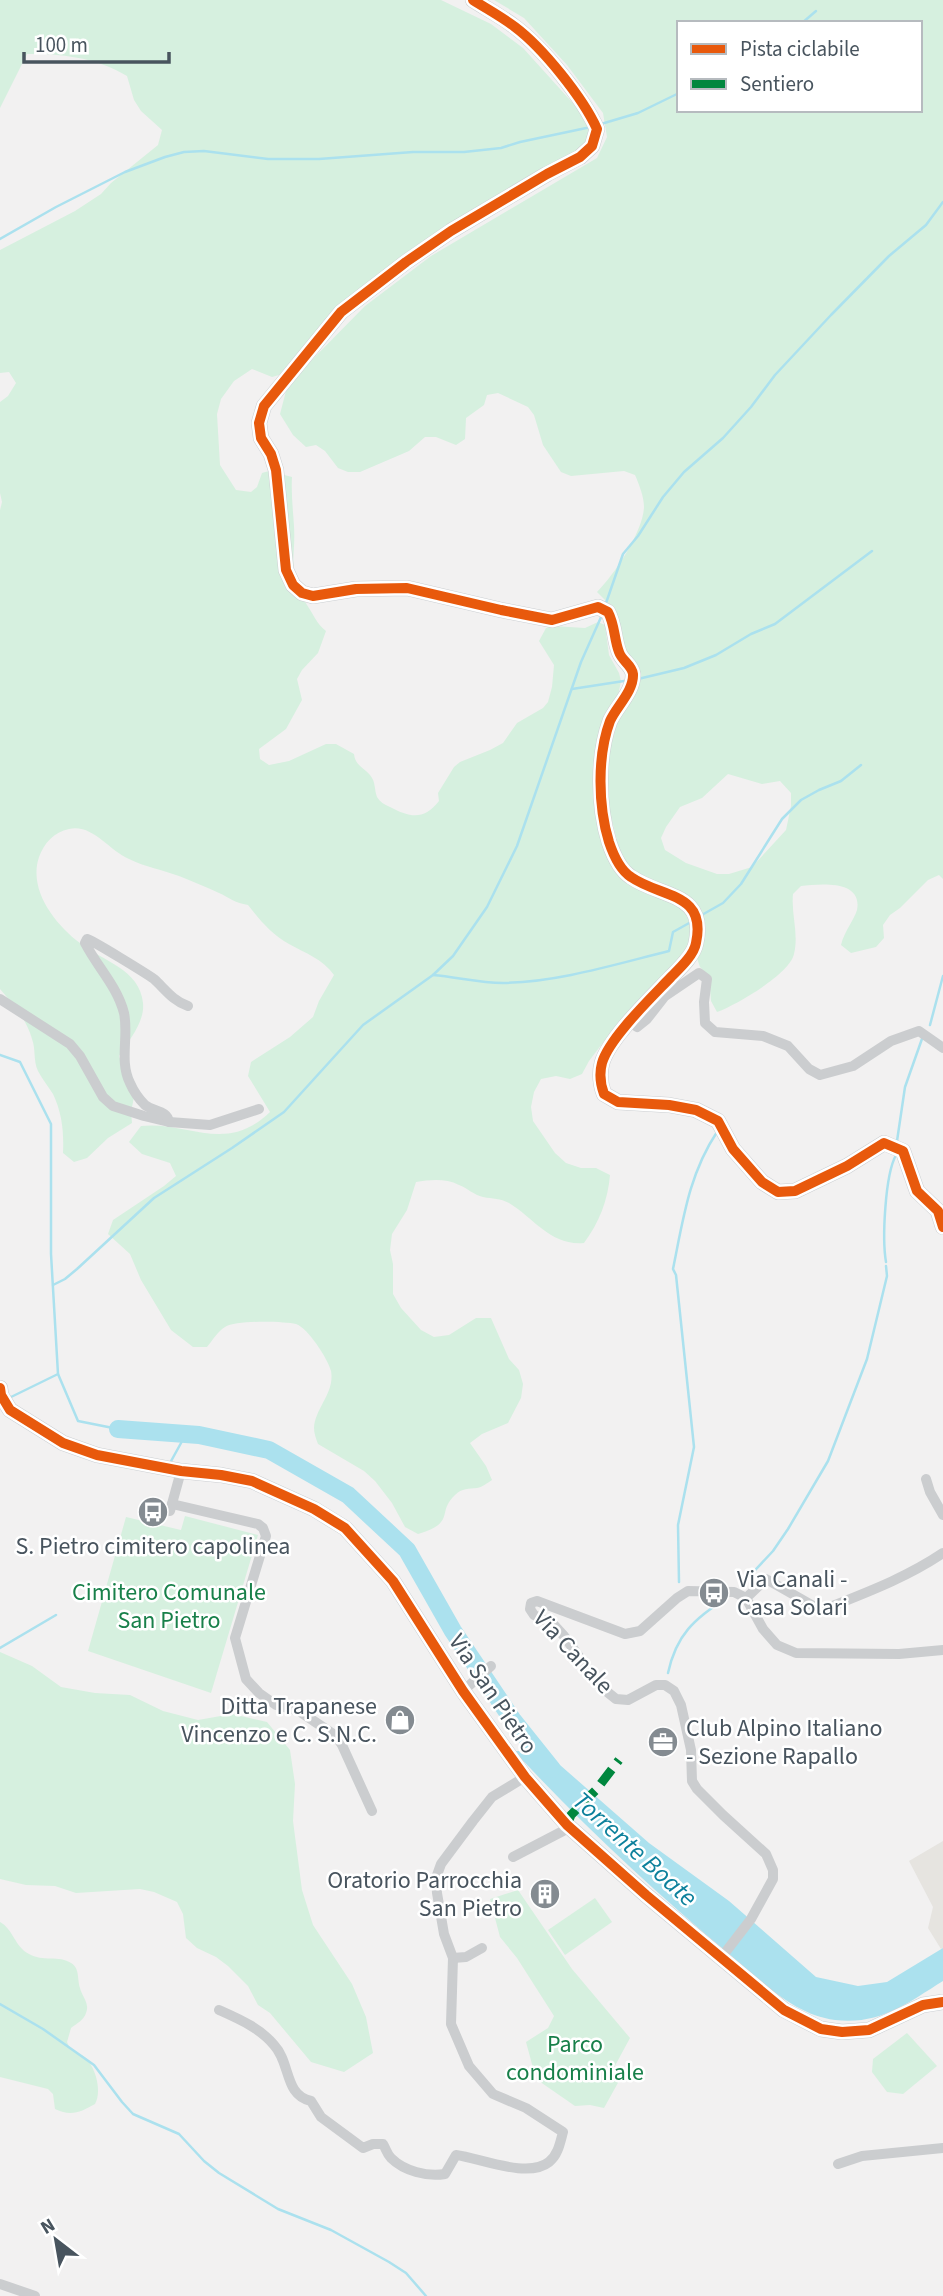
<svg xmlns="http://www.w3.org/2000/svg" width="943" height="2296" viewBox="0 0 943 2296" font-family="'Source Sans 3',sans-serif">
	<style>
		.commercial { fill: #e6e4e0 }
		.green { fill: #d6f0df; fill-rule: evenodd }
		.water { fill: #abe1ee }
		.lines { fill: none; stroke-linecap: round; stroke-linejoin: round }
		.stream { stroke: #abe1ee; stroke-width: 2.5 }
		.river { stroke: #abe1ee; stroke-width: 18 }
		.street { stroke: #cbcdcf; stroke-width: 10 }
		.secondary { stroke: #cccfd2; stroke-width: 16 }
		.quiet { stroke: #00873e; stroke-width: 9; stroke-dasharray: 18 9; stroke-linecap: butt }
		.cycleway-casing { stroke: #fff; stroke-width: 15 }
		.cycleway { stroke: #e8590c; stroke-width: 10 }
		.labels { text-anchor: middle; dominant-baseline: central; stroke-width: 5; stroke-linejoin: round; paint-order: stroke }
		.poi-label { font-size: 24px; fill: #48545e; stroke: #fff; text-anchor: start }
		.park-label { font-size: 24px; fill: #18804a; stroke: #fff }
		.street-label { font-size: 24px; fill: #48545e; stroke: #fff }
		.water-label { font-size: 26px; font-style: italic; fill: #0d819c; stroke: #fff }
	</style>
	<rect width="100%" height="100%" fill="#f2f1f1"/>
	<polygon class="commercial" points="943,1841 943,1948 941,1949 928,1928 933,1907 909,1861"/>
	<g class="green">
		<path d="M0 0H441L491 24 523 48 589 121V136L582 148 322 325 279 375 272 377 252 369 234 381 221 399 217 414 220 465 236 490 251 492 257 487 262 473 269 471 292 477C291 493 293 510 294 526 296 561 286 571 307 605 314 615 316 623 326 631L318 653 302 670 297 679 302 700 297 709 286 729 259 749 260 759 269 765 289 761 326 744H336L354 754C355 765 363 767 370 775 376 782 374 789 377 797 380 802 385 805 390 807 411 818 424 820 439 801L438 793 454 767 460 762 490 750 503 743 517 723 543 708 548 702 552 687 554 665 539 641 546 628 553 626 585 628 598 622 605 625 609 655 619 673 621 681 618 696 604 722 608 859 687 911 691 926 688 946 670 970 618 1023 589 1061 582 1074 570 1079 556 1076 541 1079 534 1092 531 1107 533 1121 555 1153 566 1163 581 1168H596L610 1175C608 1200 599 1223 584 1243 551 1246 535 1219 509 1203 500 1198 493 1199 483 1197 474 1195 467 1188 459 1185 445 1178 430 1180 416 1182L407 1210 392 1234 390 1250 393 1264V1294L401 1308 421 1330 434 1337 449 1335 476 1318H491L509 1359 519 1370 523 1384 521 1398 508 1423 482 1434 470 1443 486 1466 492 1480C487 1483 483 1487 477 1488 469 1489 462 1488 455 1495 436 1513 457 1522 418 1534L405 1527 392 1503 375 1481 364 1471 318 1444C316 1439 314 1433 314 1428 315 1408 335 1393 331 1371 328 1359 308 1328 296 1324 283 1321 236 1320 225 1327 218 1331 212 1341 207 1347H193L171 1330 141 1280 130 1254 108 1234 113 1220 164 1186 176 1176 170 1163 142 1154 129 1142 141 1126C188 1121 226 1155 270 1112L248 1076 251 1062 290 1037 313 1017 319 1001 334 975C323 959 305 953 289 944 271 934 260 920 248 905 235 903 230 898 219 893 206 887 192 881 179 876 163 870 145 867 129 859 108 850 93 824 69 829 54 832 44 843 39 857 28 890 55 924 80 943 102 961 140 969 143 1003 145 1022 129 1040 119 1056L134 1097 131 1112 132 1123 108 1138 87 1158 74 1162 63 1153C64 1132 62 1113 53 1094 48 1086 42 1079 38 1071 33 1060 36 1050 32 1039 27 1020 13 1004 0 989V510L2 502 0 493V402L8 396 16 383 9 372 0 373V250L75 211 101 194 111 183 158 145 162 130 141 111 134 100 127 76C99 58 60 53 27 54L0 108Z"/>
		<path d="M494 0H943V879L939 875 928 880 900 908 890 915 883 925 884 938 876 947 851 953 841 945C844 932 855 918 857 910 863 879 819 884 801 886L793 894C791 915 799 933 794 954 790 974 736 1005 717 1012L711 1001 709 976 700 967 696 955C705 937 710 929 700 909L629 869 621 857 609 809 606 763 618 720 632 697 614 609 597 592C614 575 643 532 644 507 644 497 639 484 635 475L624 471 571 476 561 472 543 445 534 415 528 407 498 393 487 395 484 405 466 418 465 439 456 445 436 437H425L409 451 360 472H348L338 468 325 451 316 445 306 447 293 435 280 414 286 391 300 372 365 306 431 256 597 158 607 137 603 113 567 65 524 18ZM679 23H920V110H679ZM728 774 762 784 780 781 791 793V806L786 830 752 867 729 874H717L686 863 665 850 661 838 666 827 680 807 702 798Z"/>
		<polygon points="185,1516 258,1535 211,1693 88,1651 126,1517 181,1530"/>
		<polygon points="0,1652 32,1666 61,1687 95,1693 130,1695 163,1711 198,1720 232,1714 267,1722 290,1750 295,1784 293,1821 302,1890 313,1925 352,1984 366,2017 373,2053 344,2072 311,2062 270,2013 258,2005 248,1986 228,1966 216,1957 197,1948 186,1938 183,1914 177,1902 154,1892 140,1889 76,1893 55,1886 26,1885 0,1879"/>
		<polygon points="518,1890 572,1969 630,2038 610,2075 619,2081 604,2108 590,2105 575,2106 536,2079 526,2042 548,2028 554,2016 517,1958 500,1937 490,1899"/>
		<polygon points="595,1898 612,1922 565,1955 548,1930"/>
		<path d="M0 1922C13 1929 15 1947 29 1954 42 1962 60 1955 71 1963 80 1968 77 1979 80 1988 82 1997 90 2003 86 2013 84 2020 76 2024 71 2028L67 2042 70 2049C75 2053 82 2054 86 2058 96 2069 102 2091 95 2104 81 2112 71 2117 55 2109L53 2094 48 2089 0 2077Z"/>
		<polygon points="907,2033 937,2066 903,2094 887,2092 872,2072 873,2059"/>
	</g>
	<path class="water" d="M514 1751H544L649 1843 729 1901 816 1977 858 1986 887 1982 943 1948V1981C906 2004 880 2025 835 2020 793 2015 759 1979 728 1953 652 1890 581 1823 514 1751Z"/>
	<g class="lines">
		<g class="stream">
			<polyline points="802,23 816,11"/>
			<polyline points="601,124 638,113 679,93"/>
			<polyline points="0,239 56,207 125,172 165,157 184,152 204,151 268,159 319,159 413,152 464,152 501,148 520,142 591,127"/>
			<polyline points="605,606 623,554 638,536 663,497 684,472 723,438 751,407 775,375 831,315 889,256 926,225 943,202"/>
			<polyline points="638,679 684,668 716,655 751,634 775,624 872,551"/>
			<polyline points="572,689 624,681"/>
			<polyline points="700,916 723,903 741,884 782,819 801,800 819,790 841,781 861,765"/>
			<path d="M433 975C457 977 479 983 503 983 559 982 616 964 669 951L673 932 691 922"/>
			<polyline points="930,1025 943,976"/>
			<polyline points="0,1055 20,1062 51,1124 51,1254 58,1374 78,1421 118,1429"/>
			<polyline points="897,1141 905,1087 923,1036"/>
			<path d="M886 1262C882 1239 885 1175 896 1155"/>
			<polyline points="53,1285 65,1279 77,1269 154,1198 232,1148 284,1112 363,1025 433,975 453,956 487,907 517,846 581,662 602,615"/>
			<polyline points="9,1398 58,1374"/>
			<polyline points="170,1463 186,1434"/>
			<path d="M679 1582 678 1525 694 1447 676 1275 673 1269C683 1220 689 1174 717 1132"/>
			<polyline points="744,1582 773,1551 788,1529 828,1461 867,1359 887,1276 886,1266"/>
			<polyline points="0,1648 56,1615"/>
			<path d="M668 1673C677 1632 695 1620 728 1596"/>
			<polyline points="0,2004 43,2029 94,2065 122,2102 133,2114 179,2134 204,2161 219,2173 278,2209 331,2230 389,2262 406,2273 426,2296"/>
		</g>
		<polyline class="river" points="118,1429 199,1435 269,1450 348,1495 407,1550 453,1631 512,1719 552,1769"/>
		<g class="street">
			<polyline points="0,999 70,1044 80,1056 103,1097 113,1106 144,1116 169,1122 210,1125 259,1109"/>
			<polyline points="630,1022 637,1027 647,1019 665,996 699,973 707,979 704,1002 705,1023 715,1032 763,1036 788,1046 809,1069 820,1075 853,1066 891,1041 919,1031 943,1048"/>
			<path d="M169 1122C167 1110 154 1112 145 1105 139 1099 133 1090 130 1083 119 1061 129 1036 124 1013 117 986 98 968 85 943L87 939C92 940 147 974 154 979 165 989 173 1001 188 1006"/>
			<polyline points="926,1479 930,1492 943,1515"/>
			<polyline points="172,1504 258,1524 263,1528 266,1536 235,1638 246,1679 259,1693 276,1705 299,1711 336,1736 342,1745 372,1811"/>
			<polyline points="170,1511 181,1471"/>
			<path d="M746 1598 766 1579 817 1608 825 1609C865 1593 906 1578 943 1553"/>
			<polyline points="463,1691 491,1666"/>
			<polyline points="513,1857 563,1831 567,1825"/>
			<polyline points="453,1958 466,1957 482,1948"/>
			<polyline points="721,1958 751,1919 773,1879 773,1870 766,1854 723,1815 697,1789 692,1781 691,1750 681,1705 674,1691 665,1685 656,1685 628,1700 616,1699 601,1687 564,1636 553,1624 534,1615 530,1609 531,1603 537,1601 625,1634 640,1631 677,1598 688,1591 734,1592 746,1598 763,1629 777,1645 796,1653 899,1654 943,1650"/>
			<path d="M219 2010C239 2019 260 2028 274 2045 291 2063 284 2095 311 2101L321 2117 363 2148 373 2144H383C386 2149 387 2154 391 2158 404 2171 427 2177 445 2174L456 2155C480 2158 528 2179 549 2162 558 2155 560 2143 563 2132L526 2108 493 2094 469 2066 451 2024 453 1958 444 1934 437 1893 436 1878 441 1864 473 1821 492 1797 525 1777"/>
			<polyline points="838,2164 862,2156 943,2148"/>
			<polyline points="0,2284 35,2296"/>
		</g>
		<g class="secondary">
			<path d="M473 0C487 9 502 17 515 27 543 48 583 98 597 129L592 146 580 157 547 174 451 231 406 262 341 312 264 406 259 423 261 438 271 454 276 470 286 570 293 585 302 593 313 596 356 589 407 588 501 610 552 620 598 607 608 612C615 625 614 639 619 652 622 661 632 665 633 674 634 691 616 707 610 721 597 756 598 806 609 842 613 854 620 870 631 877 661 898 707 892 696 943 694 955 680 968 671 977 653 996 609 1038 602 1063 599 1074 600 1083 604 1094L618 1102 669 1105 696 1110 718 1121 733 1149 762 1182 778 1192 795 1191 847 1166 884 1143 903 1151 917 1191 938 1211 943 1227"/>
			<polyline points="0,1388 1,1395 10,1410 63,1443 97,1455 181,1471 221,1475 252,1481 314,1509 345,1528 393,1581 463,1691 525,1777 567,1825 646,1895 784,2010 821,2029 842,2032 869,2030 923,2005 943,2002"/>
		</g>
		<polyline class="quiet" points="567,1825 571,1815 596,1790 619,1760"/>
		<g class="cycleway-casing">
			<g id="cycleway">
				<path d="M473 0C487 9 502 17 515 27 543 48 583 98 597 129L592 146 580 157 547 174 451 231 406 262 341 312 264 406 259 423 261 438 271 454 276 470 286 570 293 585 302 593 313 596 356 589 407 588 501 610 552 620 598 607 608 612C615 625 614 639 619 652 622 661 632 665 633 674 634 691 616 707 610 721 597 756 598 806 609 842 613 854 620 870 631 877 661 898 707 892 696 943 694 955 680 968 671 977 653 996 609 1038 602 1063 599 1074 600 1083 604 1094L618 1102 669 1105 696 1110 718 1121 733 1149 762 1182 778 1192 795 1191 847 1166 884 1143 903 1151 917 1191 938 1211 943 1227"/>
				<polyline points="0,1388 1,1395 10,1410 63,1443 97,1455 181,1471 221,1475 252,1481 314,1509 345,1528 393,1581 463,1691 525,1777 567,1825 646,1895 784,2010 821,2029 842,2032 869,2030 923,2005 943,2002"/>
			</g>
		</g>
		<use href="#cycleway" class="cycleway"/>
	</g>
	<defs>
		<g id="bus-disc" transform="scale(1.575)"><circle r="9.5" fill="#848b91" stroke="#fff"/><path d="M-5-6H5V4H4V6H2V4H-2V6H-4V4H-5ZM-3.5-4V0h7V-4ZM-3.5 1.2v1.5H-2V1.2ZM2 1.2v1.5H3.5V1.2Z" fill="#fff"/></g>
		<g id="shop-disc" transform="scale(1.575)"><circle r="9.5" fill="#848b91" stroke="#fff"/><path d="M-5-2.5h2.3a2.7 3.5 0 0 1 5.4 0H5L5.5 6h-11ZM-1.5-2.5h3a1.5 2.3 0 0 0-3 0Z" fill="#fff"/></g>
		<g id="office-disc" transform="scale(1.575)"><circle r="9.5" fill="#848b91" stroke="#fff"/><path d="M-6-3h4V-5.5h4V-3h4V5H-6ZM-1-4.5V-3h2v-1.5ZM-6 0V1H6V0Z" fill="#fff"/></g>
		<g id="building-disc" transform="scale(1.575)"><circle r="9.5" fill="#848b91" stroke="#fff"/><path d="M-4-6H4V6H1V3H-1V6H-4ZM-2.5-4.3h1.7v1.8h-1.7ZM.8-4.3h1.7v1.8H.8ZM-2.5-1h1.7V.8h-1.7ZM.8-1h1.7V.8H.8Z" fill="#fff"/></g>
	</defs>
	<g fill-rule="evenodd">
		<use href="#bus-disc" x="153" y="1512"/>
		<use href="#bus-disc" x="714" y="1593"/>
		<use href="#shop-disc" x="400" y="1720"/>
		<use href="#office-disc" x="663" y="1742"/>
		<use href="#building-disc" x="545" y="1894"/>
	</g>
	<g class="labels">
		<g class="poi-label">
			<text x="153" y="1546" text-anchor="middle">S. Pietro cimitero capolinea</text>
			<text x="737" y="1579">Via Canali -<tspan x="737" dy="28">Casa Solari</tspan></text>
			<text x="377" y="1706" text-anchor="end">Ditta Trapanese<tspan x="377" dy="28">Vincenzo e C. S.N.C.</tspan></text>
			<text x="686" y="1728">Club Alpino Italiano<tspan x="686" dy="28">- Sezione Rapallo</tspan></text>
			<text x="522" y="1880" text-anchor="end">Oratorio Parrocchia<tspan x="522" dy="28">San Pietro</tspan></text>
		</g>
		<g class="park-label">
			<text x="169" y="1592">Cimitero Comunale<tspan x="169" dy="28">San Pietro</tspan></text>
			<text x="575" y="2044">Parco<tspan x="575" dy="28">condominiale</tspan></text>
		</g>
		<g class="street-label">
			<text transform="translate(573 1652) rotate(47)">Via Canale</text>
			<text transform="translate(493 1694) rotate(56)">Via San Pietro</text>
		</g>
		<g class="water-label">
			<text transform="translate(635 1849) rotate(42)">Torrente Boate</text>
		</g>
	</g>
	<rect x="677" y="21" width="245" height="91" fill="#ffffff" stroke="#b6bbbf" stroke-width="2"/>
	<rect x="691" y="44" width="35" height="10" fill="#e8590c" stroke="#b6bbbf" stroke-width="2"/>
	<text x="740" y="56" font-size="21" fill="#48545e">Pista ciclabile</text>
	<rect x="691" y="79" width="35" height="10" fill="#00873e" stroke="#b6bbbf" stroke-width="2"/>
	<text x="740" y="91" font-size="21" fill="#48545e">Sentiero</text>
	<g transform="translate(56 2240) rotate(329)" stroke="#ffffff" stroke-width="5" paint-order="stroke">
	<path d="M0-5L12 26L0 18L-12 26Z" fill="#48545e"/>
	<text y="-10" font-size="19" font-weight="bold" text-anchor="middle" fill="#48545e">N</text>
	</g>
	<path d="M24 52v10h145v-10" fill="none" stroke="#48545e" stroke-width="3.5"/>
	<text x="35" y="52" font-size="21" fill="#48545e" stroke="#ffffff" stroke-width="5" paint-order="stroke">100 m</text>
</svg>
